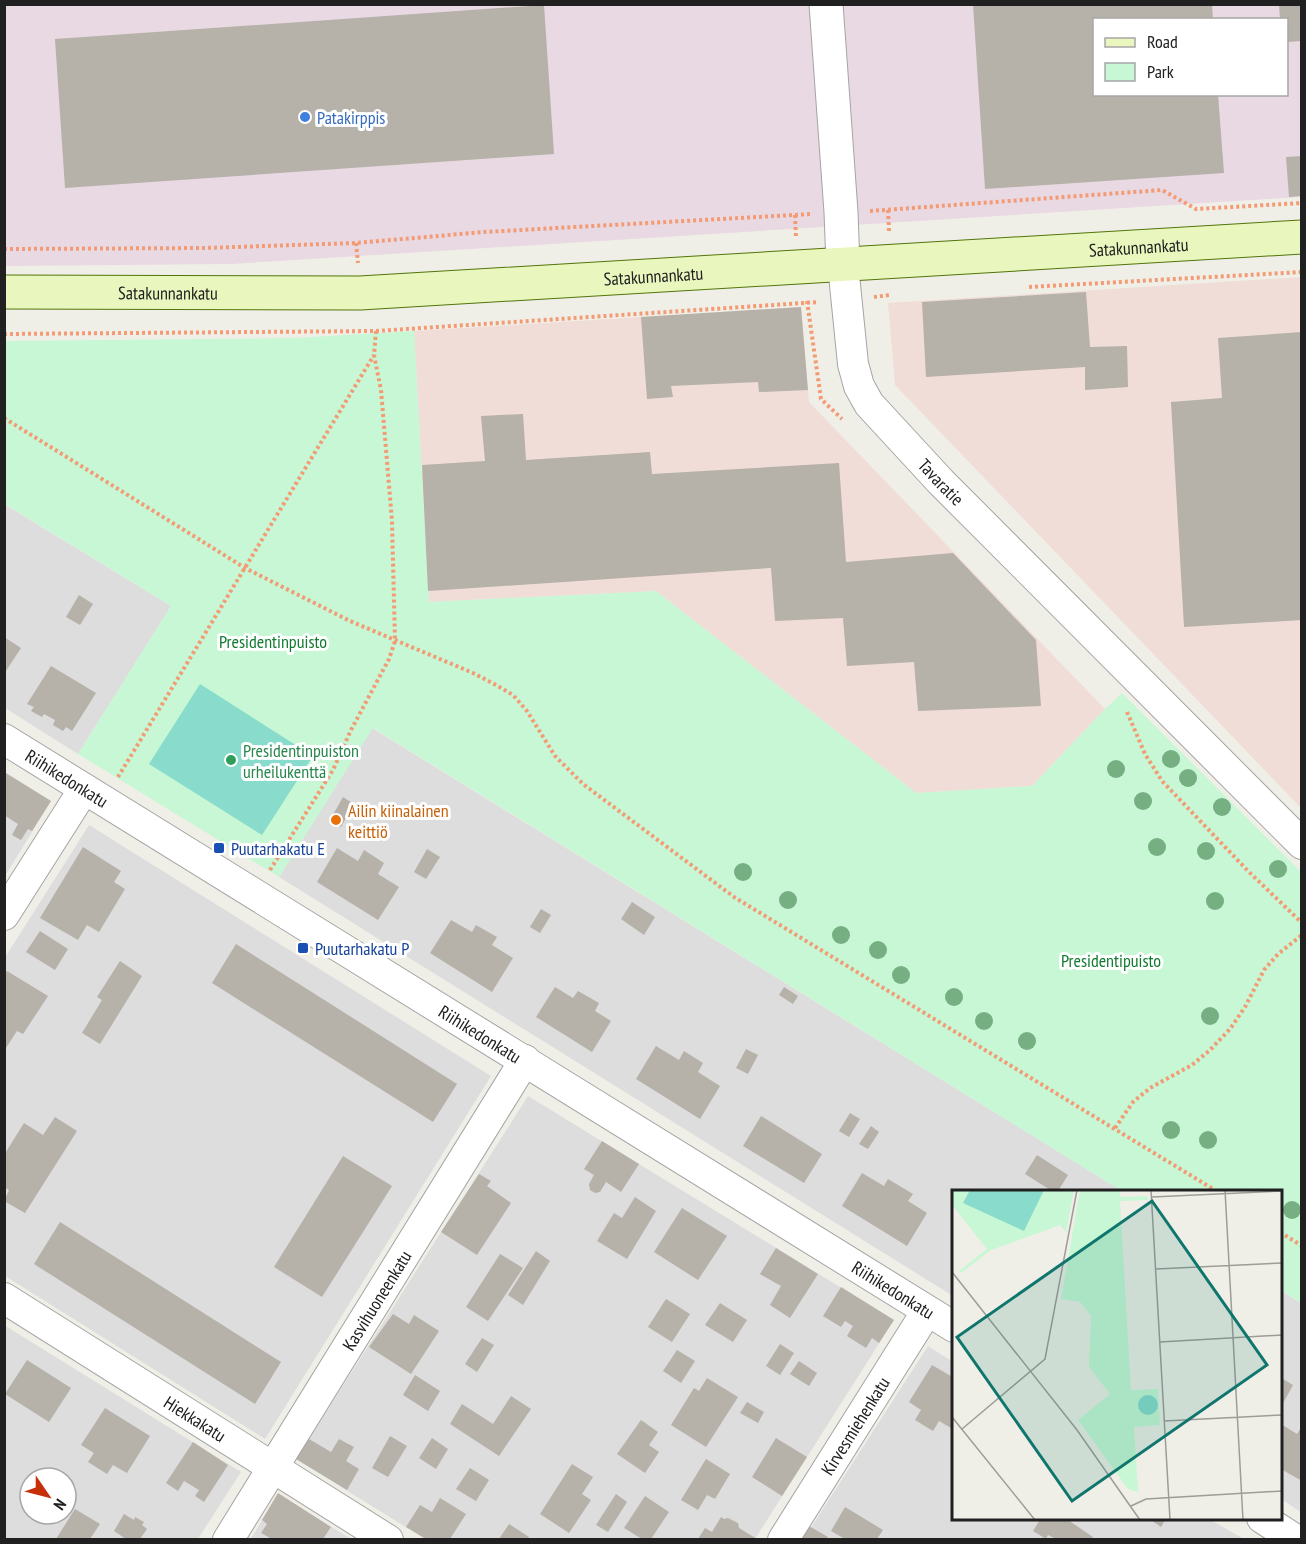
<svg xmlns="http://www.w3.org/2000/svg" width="1306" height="1544" viewBox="0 0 1306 1544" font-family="'PT Sans Narrow',sans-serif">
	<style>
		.residential { fill: #dedddd; fill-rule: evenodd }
		.commercial { fill: #f0ddd7 }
		.industrial { fill: #e9d9e3; fill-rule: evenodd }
		.park { fill: #c7f7d4 }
		.pitch { fill: #89dbcb }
		.building { fill: #b6b1a9 }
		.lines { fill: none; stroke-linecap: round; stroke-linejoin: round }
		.minor-casing { stroke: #a4a4a4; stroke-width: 32 }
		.tertiary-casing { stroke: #a4a4a4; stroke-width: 35 }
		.secondary-casing { stroke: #53740a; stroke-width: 35 }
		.path { stroke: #f39b75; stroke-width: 4; stroke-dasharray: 3 3; stroke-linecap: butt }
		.minor { stroke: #fff; stroke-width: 30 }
		.tertiary { stroke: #fff; stroke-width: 33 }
		.secondary { stroke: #e9f7be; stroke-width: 33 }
		.tree { fill: #75af82 }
		.shop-dot { fill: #3f7fe0; stroke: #fff; stroke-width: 2 }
		.leisure-dot { fill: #2e9e5b; stroke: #fff; stroke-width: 2 }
		.food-dot { fill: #e8710a; stroke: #fff; stroke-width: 2 }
		.transit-dot { fill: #1a4fb4; stroke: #fff; stroke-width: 2 }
		.labels { text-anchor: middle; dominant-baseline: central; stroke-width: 6; stroke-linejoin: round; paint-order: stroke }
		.shop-label { font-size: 18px; fill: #366cbe; stroke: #fff; text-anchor: start }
		.street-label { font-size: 18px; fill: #202020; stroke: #fff }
		.park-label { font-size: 18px; fill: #117b2f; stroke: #fff }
		.leisure-label { font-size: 18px; fill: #27864d; stroke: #fff; text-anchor: start }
		.food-label { font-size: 18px; fill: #c56008; stroke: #fff; text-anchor: start }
		.transit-label { font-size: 18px; fill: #164399; stroke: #fff; text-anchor: start }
		.inset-road { fill: none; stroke: #9d9c97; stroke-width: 1.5 }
		.view { fill: #0f766e; fill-opacity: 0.15; stroke: #0f766e; stroke-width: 3 }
		.inset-edge { fill: none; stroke: #202020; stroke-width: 3 }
	</style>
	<rect width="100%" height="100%" fill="#f0efe7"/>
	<g class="residential">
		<polygon points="4,504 171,606 78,754 5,708"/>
		<polygon points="372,728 1122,1191 954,1192 953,1296 279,877"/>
		<polygon points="5,772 51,801 5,876"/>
		<polygon points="89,825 491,1076 265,1439 5,1276 4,959"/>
		<polygon points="528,1096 894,1320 755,1539 425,1539 296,1459"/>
		<polygon points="1280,1290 1301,1303 1301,1512 1281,1499"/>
		<path d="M4 1325 241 1472 198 1539H5ZM30 1478H66V1514H30Z"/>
		<polygon points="928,1346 953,1362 954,1518 1209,1519 1244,1539 803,1540"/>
		<polygon points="278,1494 351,1539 250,1540"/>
	</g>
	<g class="commercial">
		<polygon points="1301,277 1301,808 895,385 888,303"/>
		<polygon points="801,307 809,402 1105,709 1032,786 916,793 656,591 429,602 414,331"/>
	</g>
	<path class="industrial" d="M4 5H1301V197L232 264 5 266ZM1094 20H1286V94H1094Z"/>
	<polygon class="park" points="414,331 429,602 656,591 916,793 1032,786 1105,709 1122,693 1301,872 1301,1303 1281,1290 1280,1192 1122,1191 373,728 279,877 78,754 171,606 5,504 4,341 296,338"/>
	<polygon class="pitch" points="200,684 313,756 262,835 149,764"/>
	<g class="building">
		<polygon points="973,4 1212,4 1213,20 1094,20 1094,94 1218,94 1224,173 985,189"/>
		<polygon points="1279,4 1302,4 1302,41 1287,42 1287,20 1280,20"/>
		<polygon points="544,5 554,154 65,188 55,39"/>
		<polygon points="1302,156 1302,196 1289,197 1286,157"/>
		<polygon points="1086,292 1090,347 1127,346 1128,387 1085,390 1085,367 926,377 922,302"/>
		<polygon points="801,307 808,390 759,392 758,382 671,386 673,397 647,399 641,317"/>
		<polygon points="1302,332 1302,620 1184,627 1171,402 1222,398 1218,338"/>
		<polygon points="523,414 526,460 650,452 652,474 839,463 846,562 953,553 1036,640 1041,706 918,711 914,662 847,666 843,618 775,621 771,568 428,591 422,465 485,461 481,416"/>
		<polygon points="79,595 93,604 80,625 66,617"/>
		<polygon points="4,637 21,648 4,674"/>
		<polygon points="51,666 96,693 72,731 66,727 63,731 53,725 55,720 44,714 42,717 31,711 34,707 27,704"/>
		<polygon points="4,772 51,801 32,831 28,829 21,840 12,835 18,824 4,815"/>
		<polygon points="343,797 354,804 341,827 330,820"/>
		<polygon points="83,847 121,871 114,882 125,889 99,932 87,925 78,940 40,918"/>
		<polygon points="337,848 358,861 364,850 384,863 378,874 399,887 378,920 317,882"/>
		<polygon points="427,849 440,857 426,879 414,872"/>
		<polygon points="632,902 655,917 644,935 621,919"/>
		<polygon points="541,909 551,915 540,933 530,927"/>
		<polygon points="451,920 472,932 476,925 497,937 492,945 513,958 492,992 430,953"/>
		<polygon points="40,931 68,949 55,970 26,952"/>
		<polygon points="236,944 457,1084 433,1122 212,983"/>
		<polygon points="120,961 142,976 100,1044 82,1033 102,1000 97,997"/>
		<polygon points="7,971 48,996 23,1034 17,1031 4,1051 4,976"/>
		<polygon points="555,987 573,998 578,991 599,1003 595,1011 611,1021 592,1052 536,1017"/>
		<polygon points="784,987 798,996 793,1004 779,995"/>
		<polygon points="656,1046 679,1060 684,1051 703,1063 698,1072 720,1086 700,1119 636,1079"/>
		<polygon points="746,1049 758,1055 748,1074 736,1068"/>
		<polygon points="850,1113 860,1119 849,1137 839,1131"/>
		<polygon points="761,1116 822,1154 804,1183 743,1146"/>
		<polygon points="55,1117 77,1131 25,1213 4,1201 9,1190 4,1187 4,1155 24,1123 43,1135"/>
		<polygon points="871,1126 879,1132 868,1149 859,1144"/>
		<polygon points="602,1141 639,1164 621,1192 606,1182 600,1192 595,1193 590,1190 589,1184 594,1175 584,1169"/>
		<polygon points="1037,1155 1068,1175 1058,1191 1052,1191 1025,1174"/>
		<polygon points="343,1156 392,1186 322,1297 274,1267"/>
		<polygon points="862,1173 884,1186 888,1179 913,1194 908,1201 927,1213 907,1246 842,1206"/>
		<polygon points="479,1174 491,1181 487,1186 511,1203 477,1255 441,1232"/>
		<polygon points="635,1197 656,1211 627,1259 597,1241 614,1213 622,1218"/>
		<polygon points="682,1208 727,1236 698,1280 654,1252"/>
		<polygon points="60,1222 281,1362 255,1404 34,1264"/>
		<polygon points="776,1248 818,1274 790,1318 770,1305 781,1286 760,1274"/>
		<polygon points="536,1251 550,1261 523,1305 508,1295"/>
		<polygon points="500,1254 523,1268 488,1321 466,1307"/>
		<polygon points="841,1287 894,1320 879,1343 872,1338 866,1348 847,1336 853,1326 845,1321 841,1327 823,1316"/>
		<polygon points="666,1299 690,1314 672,1342 648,1327"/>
		<polygon points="720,1303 747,1320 733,1342 705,1325"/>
		<polygon points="393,1314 409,1324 414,1315 439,1331 411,1374 369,1347"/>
		<polygon points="482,1338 494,1345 477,1372 465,1364"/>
		<polygon points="780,1344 794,1353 780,1375 766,1366"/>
		<polygon points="677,1350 695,1361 681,1383 663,1371"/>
		<polygon points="27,1360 71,1388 49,1422 5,1394"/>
		<polygon points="799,1361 817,1373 809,1386 790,1374"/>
		<polygon points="932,1365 954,1378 954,1425 951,1428 939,1421 933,1431 915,1420 921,1410 909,1402"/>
		<polygon points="415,1375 440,1391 428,1411 403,1395"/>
		<polygon points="707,1378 738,1397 706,1447 671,1425 694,1388 699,1391"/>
		<polygon points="1283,1379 1293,1385 1281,1407 1281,1383"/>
		<polygon points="511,1396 531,1409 499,1456 450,1424 462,1404 493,1424"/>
		<polygon points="747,1402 764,1412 758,1423 740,1413"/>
		<polygon points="105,1408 150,1436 127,1473 113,1465 107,1474 88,1462 94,1453 81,1445"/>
		<polygon points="641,1420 658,1432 649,1445 659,1452 645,1473 617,1454"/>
		<polygon points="1281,1424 1297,1434 1302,1426 1302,1481 1281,1469"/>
		<polygon points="390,1436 407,1446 388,1477 372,1468"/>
		<polygon points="432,1438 448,1449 436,1469 419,1458"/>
		<polygon points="776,1438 807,1457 782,1496 752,1477"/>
		<polygon points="309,1439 331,1452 339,1439 354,1447 346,1461 359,1469 347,1490 296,1459"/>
		<polygon points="193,1442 228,1465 204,1502 195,1496 199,1490 184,1481 178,1491 166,1483"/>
		<polygon points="706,1459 730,1474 715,1499 707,1495 698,1510 681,1500"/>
		<polygon points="572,1464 593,1477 582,1494 591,1500 569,1533 540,1514"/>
		<polygon points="470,1468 489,1480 476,1501 456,1489"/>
		<polygon points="278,1493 331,1527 323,1539 272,1539 261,1533 267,1524 262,1520"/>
		<polygon points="616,1494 627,1502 608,1532 596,1525"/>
		<polygon points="645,1496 669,1512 651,1539 642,1539 624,1528"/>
		<polygon points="440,1498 466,1514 450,1539 426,1539 406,1527 420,1505 432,1512"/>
		<polygon points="845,1507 883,1530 877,1539 845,1539 831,1531"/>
		<polygon points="75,1509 100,1524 90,1539 56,1539"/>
		<polygon points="124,1514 134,1520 135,1517 144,1522 142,1525 147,1529 140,1539 126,1539 114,1531"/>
		<polygon points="721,1517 724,1519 728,1518 738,1523 739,1528 757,1539 698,1539 705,1528 712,1532"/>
		<polygon points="1041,1518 1065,1518 1093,1537 1091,1539 1056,1539 1048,1535 1046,1539 1033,1531"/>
		<polygon points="1148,1518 1166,1518 1161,1527"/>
		<polygon points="509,1524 529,1537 528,1539 499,1539"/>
		<polygon points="809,1526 828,1537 826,1539 801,1539"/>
	</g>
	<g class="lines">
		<g class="minor-casing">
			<g id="minor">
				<path id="s1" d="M843 265 853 364 859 386 869 404 941 482 1302 844"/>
				<path id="s2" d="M4 739 954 1327"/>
				<polyline points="4,915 84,789"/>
				<path id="s3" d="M4 1298 388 1540"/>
				<polyline points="1262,1518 1296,1540"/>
				<path id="s4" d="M228 1540 525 1060"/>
				<path id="s5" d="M783 1540 927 1311"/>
			</g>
		</g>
		<g class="tertiary-casing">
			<polyline id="tertiary" points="826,4 841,212 843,265"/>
		</g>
		<g class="secondary-casing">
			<g id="secondary">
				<path id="s6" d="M4 292 360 293 1302 237"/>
			</g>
		</g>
		<g class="path">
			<polyline points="888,210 889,231"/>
			<polyline points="870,211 1162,190 1196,209 1302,203"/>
			<polyline points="795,215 796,238"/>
			<polyline points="356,243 358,263"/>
			<polyline points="4,249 204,248 356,243 484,232 812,214"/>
			<polyline points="1029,287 1302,272"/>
			<polyline points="874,297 890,295"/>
			<polyline points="807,301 821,399 842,419"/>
			<polyline points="4,334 376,331 819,302"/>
			<polyline points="4,418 245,568 350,621 473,673 496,685 513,695 527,711 555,756 583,784 734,897 1218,1192"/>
			<polyline points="1127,712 1145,754 1162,781 1248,871 1302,923"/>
			<polyline points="118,777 374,355"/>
			<polyline points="270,870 333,770 351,730 389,659 395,641 392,521 381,390 374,355 376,331"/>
			<polyline points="1115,1128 1133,1102 1150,1088 1192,1065 1210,1050 1230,1029 1245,1007 1264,970 1278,954 1302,935"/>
			<polyline points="1280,1232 1302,1246"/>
		</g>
		<use href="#minor" class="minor"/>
		<use href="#tertiary" class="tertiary"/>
		<use href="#secondary" class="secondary"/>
	</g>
	<g class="tree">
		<circle cx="1171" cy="759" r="9"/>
		<circle cx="1116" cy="769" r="9"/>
		<circle cx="1188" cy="778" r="9"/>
		<circle cx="1143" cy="801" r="9"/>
		<circle cx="1222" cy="807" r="9"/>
		<circle cx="1157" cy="847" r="9"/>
		<circle cx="1206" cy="851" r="9"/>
		<circle cx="1278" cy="869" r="9"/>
		<circle cx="743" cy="872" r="9"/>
		<circle cx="788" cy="900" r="9"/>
		<circle cx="1215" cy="901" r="9"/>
		<circle cx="841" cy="935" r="9"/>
		<circle cx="878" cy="950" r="9"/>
		<circle cx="901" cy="975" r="9"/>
		<circle cx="954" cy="997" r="9"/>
		<circle cx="1210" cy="1016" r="9"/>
		<circle cx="984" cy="1021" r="9"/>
		<circle cx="1027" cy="1041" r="9"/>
		<circle cx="1171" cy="1130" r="9"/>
		<circle cx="1208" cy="1140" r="9"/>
		<circle cx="1292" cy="1210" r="9"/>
	</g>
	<circle class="shop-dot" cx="305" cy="117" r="6"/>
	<circle class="leisure-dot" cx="231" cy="760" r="6"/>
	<circle class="food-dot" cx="336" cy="820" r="6"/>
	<g class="transit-dot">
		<rect x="213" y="842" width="12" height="12" rx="3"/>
		<rect x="297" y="942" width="12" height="12" rx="3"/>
	</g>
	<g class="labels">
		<g class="shop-label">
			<text x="317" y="117">Patakirppis</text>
		</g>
		<g class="street-label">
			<text stroke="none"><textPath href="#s6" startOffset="1136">Satakunnankatu</textPath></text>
			<text stroke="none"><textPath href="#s6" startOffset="650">Satakunnankatu</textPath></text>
			<text stroke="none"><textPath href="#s6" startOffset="164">Satakunnankatu</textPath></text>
			<text stroke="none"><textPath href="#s1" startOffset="249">Tavaratie</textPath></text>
			<text stroke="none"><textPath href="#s2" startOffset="74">Riihikedonkatu</textPath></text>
			<text stroke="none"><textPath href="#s2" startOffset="560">Riihikedonkatu</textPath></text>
			<text stroke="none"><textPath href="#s2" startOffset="1046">Riihikedonkatu</textPath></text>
			<text stroke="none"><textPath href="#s4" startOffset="282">Kasvihuoneenkatu</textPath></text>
			<text stroke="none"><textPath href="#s3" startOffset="226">Hiekkakatu</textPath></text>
			<text stroke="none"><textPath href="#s5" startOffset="135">Kirvesmiehenkatu</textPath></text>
		</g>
		<g class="park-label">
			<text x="273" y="641">Presidentinpuisto</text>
			<text x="1111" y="960">Presidentipuisto</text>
		</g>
		<g class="leisure-label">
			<text x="243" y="750">Presidentinpuiston<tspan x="243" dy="21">urheilukenttä</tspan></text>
		</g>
		<g class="food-label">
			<text x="348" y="810">Ailin kiinalainen<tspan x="348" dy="21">keittiö</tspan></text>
		</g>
		<g class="transit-label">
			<text x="231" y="848">Puutarhakatu E</text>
			<text x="315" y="948">Puutarhakatu P</text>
		</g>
	</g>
	<g transform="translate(952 1190)">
		<rect width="330" height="330" fill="#f0efe7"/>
		<path d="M0 0H122L114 42 108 35 39 60 9 83 7 81 35 59 0 15ZM128 0H168V7L195 6 196 10 168 11 179 200 206 199 208 235 182 237 186 302 176 299 126 230 158 204 137 177 139 126 128 112 109 109Z" fill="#c7f7d4"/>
		<path d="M18 0H92L72 41 11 13ZM186 215a10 10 0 1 1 20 0a10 10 0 1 1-20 0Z" fill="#89dbcb"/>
		<path class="inset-road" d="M199 0 218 330M273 0 291 330M200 7 330 1M204 79 330 73M0 82 125 240 188 330M208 152 330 145M0 227 83 330M212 231 330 225M10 239 93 169 125 0M179 316 194 309 330 301"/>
		<path class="view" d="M200 11 315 175 120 311 5 147Z"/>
		<rect width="330" height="330" class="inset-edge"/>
	</g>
	<rect width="1306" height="1544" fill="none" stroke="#202020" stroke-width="12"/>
	<rect x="1093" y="18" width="195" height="78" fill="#ffffff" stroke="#a6a6a6" stroke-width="1.5"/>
	<rect x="1105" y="38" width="30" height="9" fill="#e9f7be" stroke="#a6a6a6" stroke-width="1.5"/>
	<text x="1147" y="48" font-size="18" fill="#202020">Road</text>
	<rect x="1105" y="63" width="30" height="18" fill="#c7f7d4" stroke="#a6a6a6" stroke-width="1.5"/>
	<text x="1147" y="78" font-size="18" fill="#202020">Park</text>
	<g transform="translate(48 1496) rotate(125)"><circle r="28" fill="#ffffff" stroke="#a6a6a6" stroke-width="1.5"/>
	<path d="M0-4.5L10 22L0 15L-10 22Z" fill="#c62f0a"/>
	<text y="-9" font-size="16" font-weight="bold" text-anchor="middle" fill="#202020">N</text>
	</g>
</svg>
